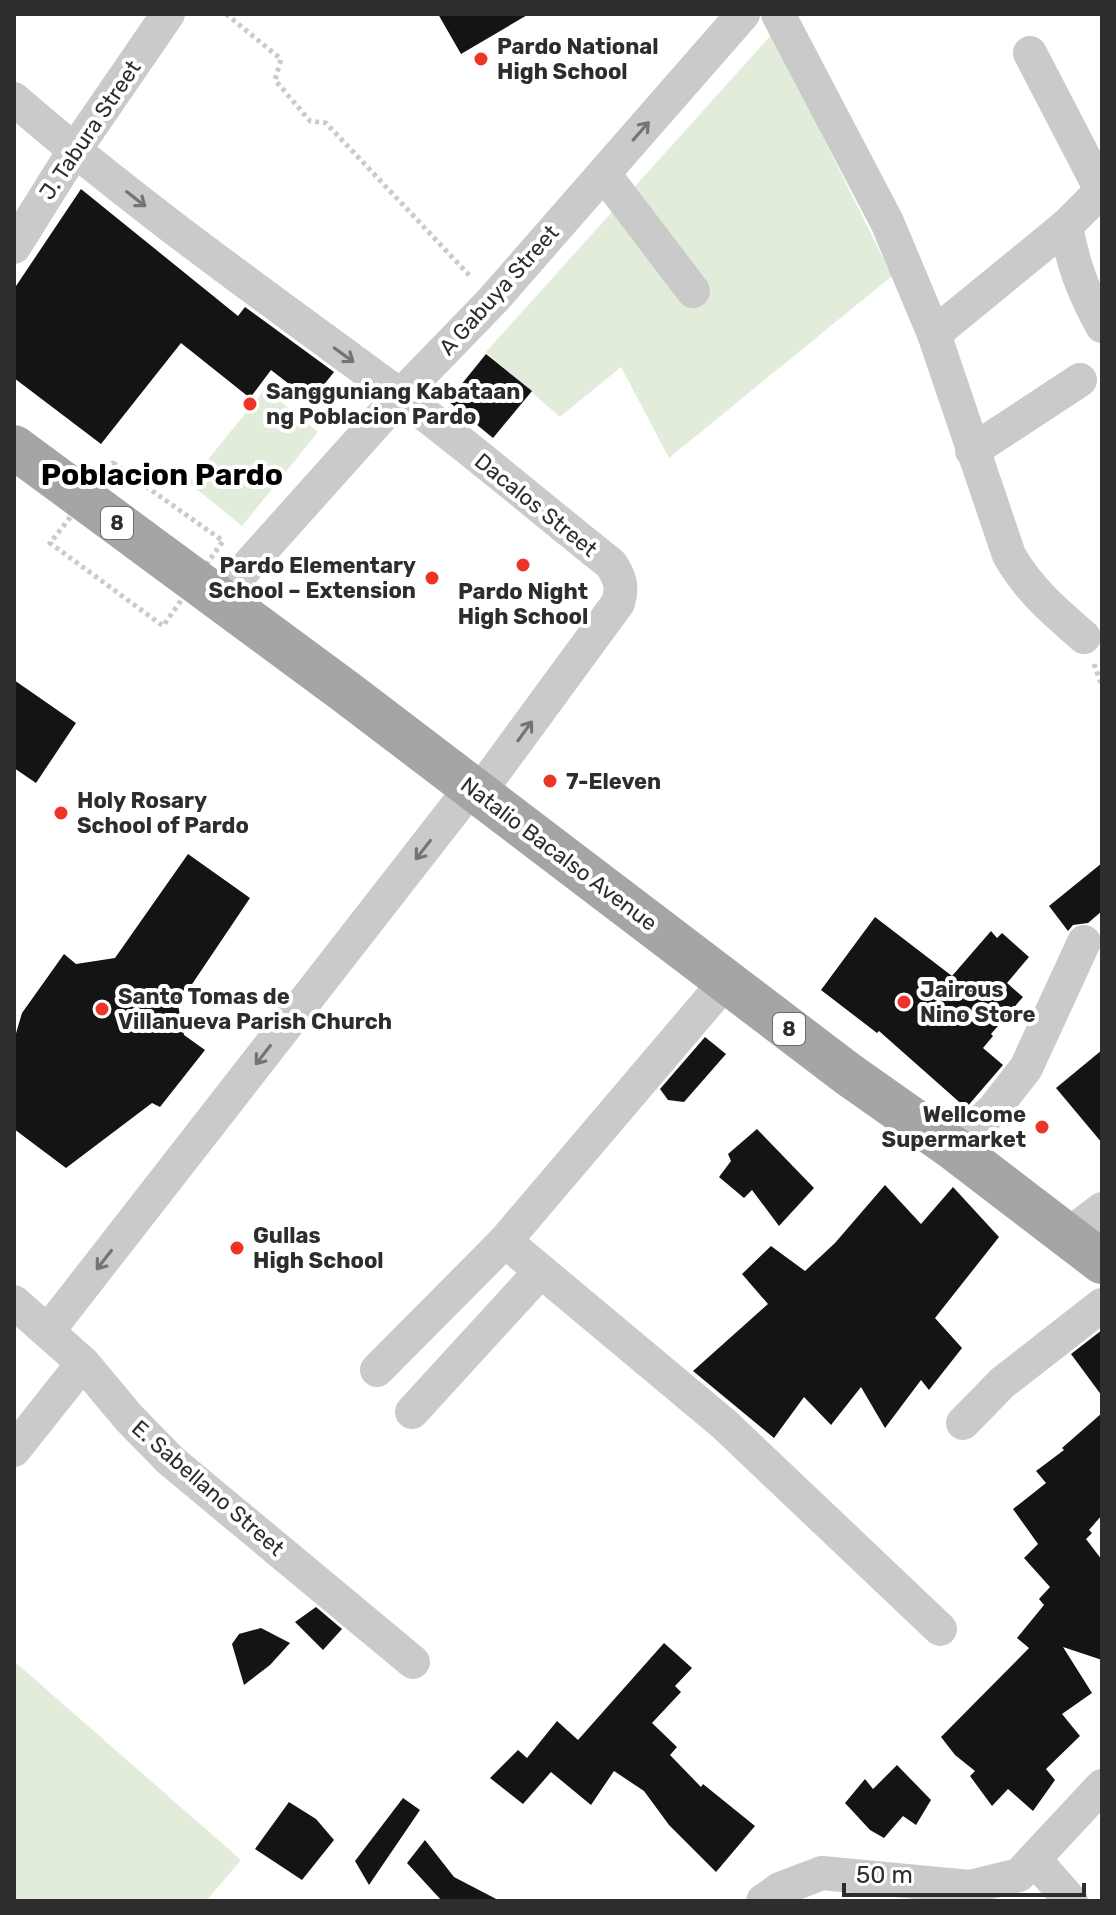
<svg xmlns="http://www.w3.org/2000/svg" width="1116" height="1915" viewBox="0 0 1116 1915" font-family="Rubik,sans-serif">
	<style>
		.green { fill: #e1ecda }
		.building { fill: #141414 }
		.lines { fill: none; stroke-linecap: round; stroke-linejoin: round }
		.path { stroke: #cacaca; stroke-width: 5; stroke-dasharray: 4 4; stroke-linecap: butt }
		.minor { stroke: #cacaca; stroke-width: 34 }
		.major { stroke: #a5a5a5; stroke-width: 44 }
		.oneway { stroke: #747474 }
		.poi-dot { fill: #ec3427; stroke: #fff; stroke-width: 3 }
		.labels { text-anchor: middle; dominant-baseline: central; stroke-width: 8; stroke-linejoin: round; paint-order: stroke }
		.shield { fill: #fff; stroke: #6c6c6c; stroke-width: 2 }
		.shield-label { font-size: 20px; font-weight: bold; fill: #2d2d2d }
		.poi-label { font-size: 22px; font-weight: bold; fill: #2d2d2d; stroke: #fff; text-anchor: start }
		.street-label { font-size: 22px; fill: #2d2d2d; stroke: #fff }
		.district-label { font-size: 30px; font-weight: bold; fill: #000; stroke: #fff }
	</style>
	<rect width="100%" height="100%" fill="#fff"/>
	<g class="green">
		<polygon points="772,34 892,276 669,458 621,367 560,417 486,352"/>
		<polygon points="265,389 318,432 242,526 189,483"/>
		<polygon points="15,1662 241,1860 206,1901 14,1901"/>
	</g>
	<g class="building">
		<polygon points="438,14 529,14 461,54"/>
		<polygon points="81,189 238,316 245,307 334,372 311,401 271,370 250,398 181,343 101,444 14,378 14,289"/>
		<polygon points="486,354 532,391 493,438 448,401"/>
		<polygon points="14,680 76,723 36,783 14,768"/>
		<polygon points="188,854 250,898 178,1005 184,1035 205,1050 160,1107 152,1103 66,1168 14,1129 14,1040 22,1013 64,954 76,964 115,958"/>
		<polygon points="1102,863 1102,911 1088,923 1073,925 1068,931 1049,906"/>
		<polygon points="875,917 952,976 991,931 997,938 1002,933 1029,957 1007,983 1023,997 991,1034 993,1036 983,1048 1003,1065 966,1108 879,1031 877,1033 821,990"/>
		<polygon points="705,1037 726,1054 684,1102 668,1100 660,1089"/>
		<polygon points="1102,1050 1102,1143 1056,1088"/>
		<polygon points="757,1129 814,1188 779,1226 752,1190 744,1198 719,1177 731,1161 728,1154"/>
		<polygon points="885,1185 921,1224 953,1187 999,1237 935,1318 962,1348 929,1390 921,1380 885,1428 861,1387 831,1425 804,1397 774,1438 693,1371 768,1304 742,1274 771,1246 805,1271 835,1243"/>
		<polygon points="1102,1330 1102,1396 1071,1354"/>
		<polygon points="1102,1413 1102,1515 1089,1530 1092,1533 1086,1539 1102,1560 1102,1660 1063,1647 1092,1693 1062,1714 1080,1736 1046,1769 1055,1780 1033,1811 1008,1789 992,1806 970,1776 975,1771 955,1755 941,1737 1029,1648 1017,1638 1044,1605 1039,1599 1050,1587 1024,1558 1038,1544 1013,1509 1046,1483 1036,1471 1064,1450 1062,1448"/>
		<polygon points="316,1607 342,1629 323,1650 295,1622"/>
		<polygon points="261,1628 290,1643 270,1665 244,1685 232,1644 239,1634"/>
		<polygon points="664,1643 692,1668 675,1686 681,1692 652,1723 677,1747 670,1755 701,1787 703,1784 755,1826 716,1872 669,1825 644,1791 614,1771 591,1805 551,1772 523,1804 490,1778 518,1750 527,1758 557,1721 578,1740"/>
		<polygon points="897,1765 931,1800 916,1825 903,1816 884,1838 870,1830 845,1803 865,1779 873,1789"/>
		<polygon points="403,1798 420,1810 369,1885 355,1861"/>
		<polygon points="289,1802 316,1819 334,1840 302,1880 255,1849"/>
		<polygon points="425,1840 454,1877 500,1901 442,1901 407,1863"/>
	</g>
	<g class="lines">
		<g class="path">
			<polyline points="226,14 281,59 275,80 310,121 326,123 470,276"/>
			<polygon points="113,463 223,541 163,626 50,543"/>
			<polyline points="1094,664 1102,686"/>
		</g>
		<g class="minor">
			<path d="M778 14 887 222 934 334 1009 555C1028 589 1055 612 1084 637"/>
			<polyline points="1030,53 1101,190"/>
			<path d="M14 99C136 205 268 298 398 394 471 448 540 508 611 564 620 578 623 587 618 603L478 794"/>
			<polyline points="604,174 693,291"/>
			<path d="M1066 226C1073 265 1083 291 1102 326"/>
			<polyline points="14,247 74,151 168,14"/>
			<polyline points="934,334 1066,226 1102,190"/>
			<polyline points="972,451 1080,380"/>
			<polyline points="219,598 400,396 493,300 743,14"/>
			<polyline points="953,1148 994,1109 1026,1068 1084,942"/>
			<polyline points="1068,1235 1102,1209"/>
			<polyline points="505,1241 724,1424 940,1629"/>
			<polyline points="14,1302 83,1363 129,1418 170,1460 413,1662"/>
			<polyline points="48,1331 471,788"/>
			<polyline points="377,1370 505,1241 726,981"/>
			<polyline points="412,1412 541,1271"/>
			<polyline points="963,1423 1002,1383 1102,1305"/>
			<polyline points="14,1450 83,1363"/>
			<polyline points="1035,1860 1071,1901"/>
			<polyline points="763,1901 780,1889 822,1873 970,1887 1019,1875 1102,1786"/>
		</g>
		<polyline class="major" points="14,447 346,692 848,1074 953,1148 1102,1262"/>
	</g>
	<defs><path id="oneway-shaft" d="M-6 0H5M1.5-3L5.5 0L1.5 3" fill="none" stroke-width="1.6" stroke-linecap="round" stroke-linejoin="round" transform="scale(2)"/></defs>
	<g class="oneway">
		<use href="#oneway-shaft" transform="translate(641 131) rotate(-49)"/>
		<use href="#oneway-shaft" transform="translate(136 199) rotate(38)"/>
		<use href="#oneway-shaft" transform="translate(344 355) rotate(36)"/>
		<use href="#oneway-shaft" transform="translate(525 731) rotate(-54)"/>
		<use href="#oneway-shaft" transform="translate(423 850) rotate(128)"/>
		<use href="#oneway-shaft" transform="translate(263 1055) rotate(128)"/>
		<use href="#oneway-shaft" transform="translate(104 1260) rotate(128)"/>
	</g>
	<g class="poi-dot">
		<circle cx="481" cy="59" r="8"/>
		<circle cx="250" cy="404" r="8"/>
		<circle cx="523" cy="565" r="8"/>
		<circle cx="432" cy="578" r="8"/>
		<circle cx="550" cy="781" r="8"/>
		<circle cx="61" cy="813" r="8"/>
		<circle cx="904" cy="1002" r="8"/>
		<circle cx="102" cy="1009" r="8"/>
		<circle cx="1042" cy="1127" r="8"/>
		<circle cx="237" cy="1248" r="8"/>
	</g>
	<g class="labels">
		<g class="shield">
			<rect x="101" y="507" width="32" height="32" rx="6"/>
			<rect x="773" y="1013" width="32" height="32" rx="6"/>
		</g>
		<g class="shield-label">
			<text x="117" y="523">8</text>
			<text x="789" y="1029">8</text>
		</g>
		<g class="poi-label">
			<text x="497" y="46">Pardo National<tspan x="497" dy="25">High School</tspan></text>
			<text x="266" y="391">Sangguniang Kabataan<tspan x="266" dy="25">ng Poblacion Pardo</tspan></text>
			<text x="416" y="565" text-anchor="end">Pardo Elementary<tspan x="416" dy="25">School – Extension</tspan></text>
			<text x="523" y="591" text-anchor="middle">Pardo Night<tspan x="523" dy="25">High School</tspan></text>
			<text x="566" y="781">7-Eleven</text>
			<text x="77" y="800">Holy Rosary<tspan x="77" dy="25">School of Pardo</tspan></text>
			<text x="920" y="989">Jairous<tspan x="920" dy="25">Nino Store</tspan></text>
			<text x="118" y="996">Santo Tomas de<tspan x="118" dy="25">Villanueva Parish Church</tspan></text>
			<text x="1026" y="1114" text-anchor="end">Wellcome<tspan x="1026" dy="25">Supermarket</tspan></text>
			<text x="253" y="1235">Gullas<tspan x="253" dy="25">High School</tspan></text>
		</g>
		<g class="street-label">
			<text transform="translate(90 130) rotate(-56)">J. Tabura Street</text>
			<text transform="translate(499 290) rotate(-48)">A Gabuya Street</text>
			<text transform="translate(536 505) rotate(39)">Dacalos Street</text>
			<text transform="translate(559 854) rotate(37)">Natalio Bacalso Avenue</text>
			<text transform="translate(208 1488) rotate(41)">E. Sabellano Street</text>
		</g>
		<g class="district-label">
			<text x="162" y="475">Poblacion Pardo</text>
		</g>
	</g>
	<rect width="1116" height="1915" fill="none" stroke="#2d2d2d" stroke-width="32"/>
	<path d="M844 1883v12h240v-12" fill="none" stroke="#2d2d2d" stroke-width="4"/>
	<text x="856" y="1883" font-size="24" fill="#2d2d2d" stroke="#ffffff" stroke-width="6" paint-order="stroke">50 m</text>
</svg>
